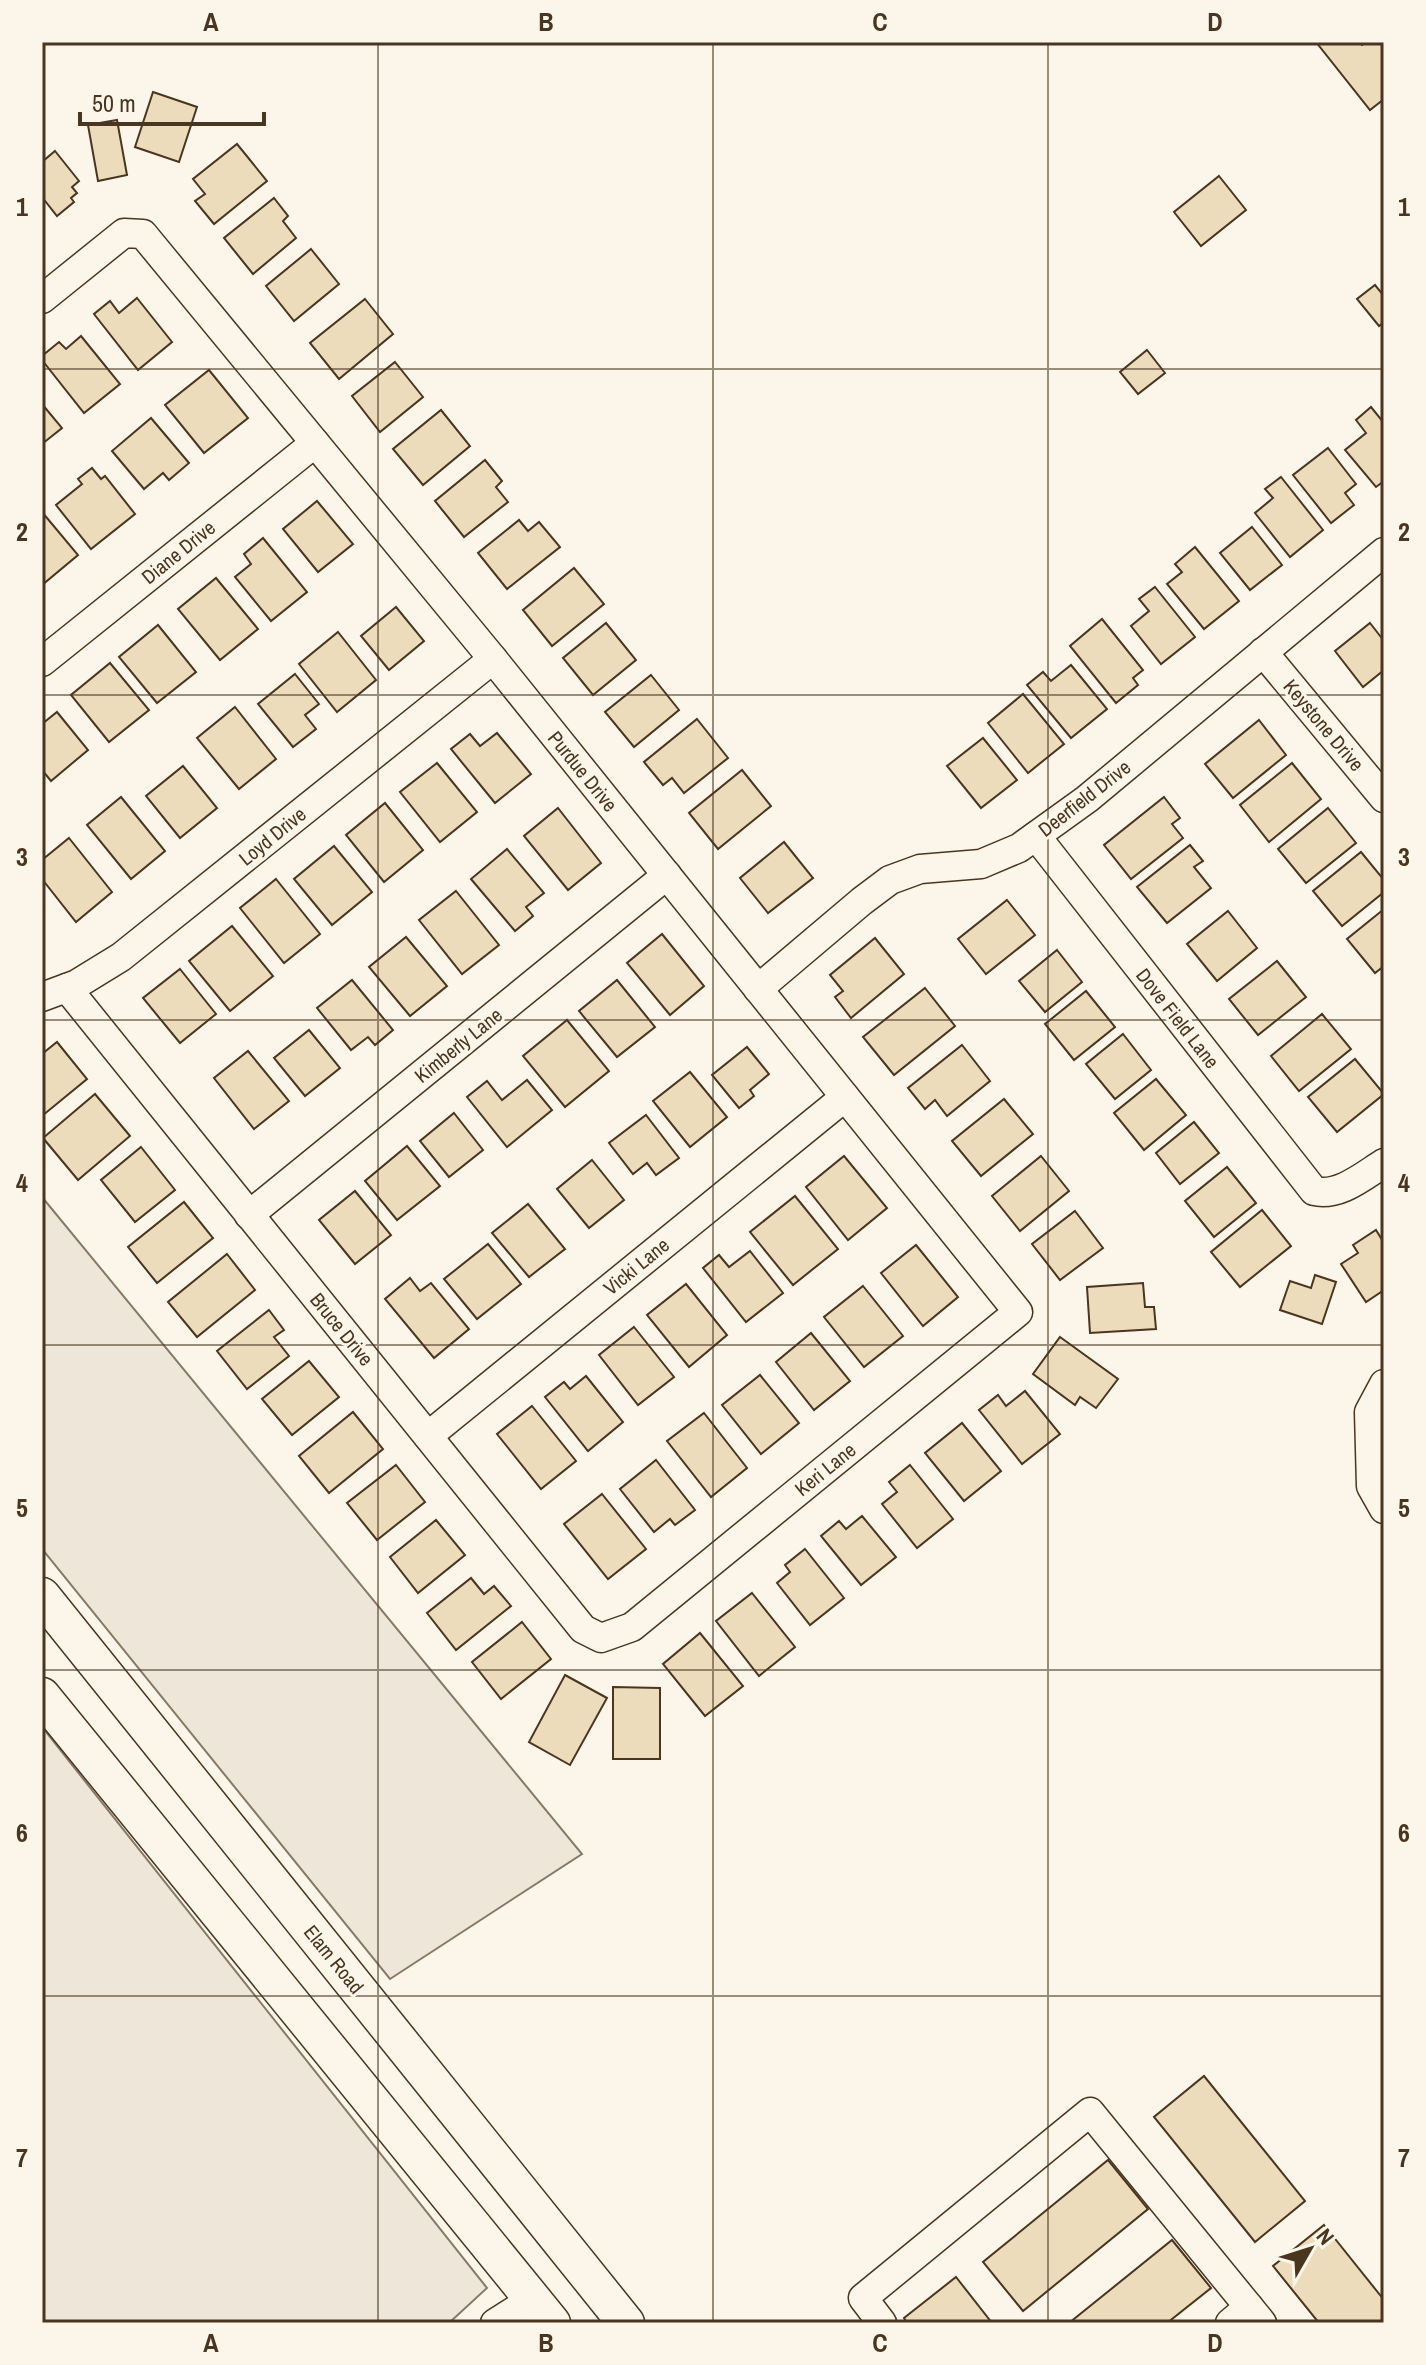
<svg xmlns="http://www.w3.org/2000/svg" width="1426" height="2365" viewBox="0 0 1426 2365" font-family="'Archivo Narrow',sans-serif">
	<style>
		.green { fill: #ede6d9; stroke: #887966; stroke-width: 2 }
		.building { fill: #ecdcbc; stroke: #4a3520; stroke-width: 2 }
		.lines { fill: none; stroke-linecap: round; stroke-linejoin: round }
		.minor-casing { stroke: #4a3520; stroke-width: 31 }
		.major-casing { stroke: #4a3520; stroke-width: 39 }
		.minor { stroke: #fbf6e9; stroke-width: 28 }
		.major { stroke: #fbf6e9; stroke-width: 36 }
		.grid { fill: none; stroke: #4a3520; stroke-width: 2; stroke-opacity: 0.55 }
		.labels { text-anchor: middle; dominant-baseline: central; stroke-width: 6; stroke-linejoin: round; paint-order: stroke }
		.street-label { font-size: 20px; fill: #4a3520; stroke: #fbf6e9 }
		.neatline { fill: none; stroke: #4a3520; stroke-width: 3 }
		.grid-label { font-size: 26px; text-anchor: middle; font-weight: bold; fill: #4a3520 }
	</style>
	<rect width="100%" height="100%" fill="#fbf6e9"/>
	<g class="green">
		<polygon points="42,1197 582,1854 390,1979 42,1549"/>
		<polygon points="42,1727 487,2288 449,2323 42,2323"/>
	</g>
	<g class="building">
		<polygon points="1316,42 1359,42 1362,45 1366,42 1384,42 1384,99 1370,110"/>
		<polygon points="153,92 197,107 179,162 135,147"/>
		<polygon points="117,120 127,175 98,181 88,125"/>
		<polygon points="237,144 267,181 214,224 195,201 205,194 193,179"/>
		<polygon points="55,151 79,181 72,187 77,193 71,198 74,202 57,216 42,197 42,162"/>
		<polygon points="1219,176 1246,210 1201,246 1174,212"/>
		<polygon points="274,198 288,216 283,221 296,238 253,274 224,238"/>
		<polygon points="311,249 339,284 294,321 266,286"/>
		<polygon points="1375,285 1384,296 1384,322 1379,326 1357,299"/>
		<polygon points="137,298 172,342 138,370 94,314 110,301 119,313"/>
		<polygon points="365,299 393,334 339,379 310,343"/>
		<polygon points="81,336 120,384 84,413 42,360 42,356 59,342 66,349"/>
		<polygon points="1147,350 1165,373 1138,394 1120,372"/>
		<polygon points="395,362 423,397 380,432 352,396"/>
		<polygon points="209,370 248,418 204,453 165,405"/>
		<polygon points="42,404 62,428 42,444"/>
		<polygon points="1371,407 1384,423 1384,481 1376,487 1345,450 1366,433 1356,420"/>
		<polygon points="441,410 470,446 423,485 393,449"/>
		<polygon points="151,418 189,463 169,480 163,473 144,489 112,451"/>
		<polygon points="1328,448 1356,484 1345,493 1354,505 1331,523 1293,475"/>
		<polygon points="485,460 502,481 496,487 508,502 464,537 435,501"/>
		<polygon points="92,468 101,479 105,476 135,514 91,549 56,505 82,484 78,479"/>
		<polygon points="1281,477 1323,530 1290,557 1255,513 1273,498 1265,489"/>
		<polygon points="317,501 353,544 318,572 283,529"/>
		<polygon points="42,512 78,555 42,585"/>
		<polygon points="519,520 528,531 539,522 560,547 507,589 478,553"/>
		<polygon points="1252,527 1282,565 1250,590 1220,553"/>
		<polygon points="263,538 307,592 271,621 235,577 251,564 244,554"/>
		<polygon points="1195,547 1239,601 1204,629 1167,584 1182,572 1175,564"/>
		<polygon points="574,568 604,604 552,646 523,610"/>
		<polygon points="216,578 258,629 220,660 178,609"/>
		<polygon points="1155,587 1195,637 1161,664 1131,626 1149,611 1139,599"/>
		<polygon points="396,607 424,641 389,670 361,636"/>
		<polygon points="1102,619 1143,670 1133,678 1138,685 1116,703 1070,646"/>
		<polygon points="606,623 636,660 593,695 563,658"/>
		<polygon points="1370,623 1384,641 1384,670 1363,687 1335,651"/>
		<polygon points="158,625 196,672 157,703 119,657"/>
		<polygon points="338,632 376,680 337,712 299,664"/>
		<polygon points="110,663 149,710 109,742 71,695"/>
		<polygon points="1071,665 1107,709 1071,738 1027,685 1043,672 1051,681"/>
		<polygon points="295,674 319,704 305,715 316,729 293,747 258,704"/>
		<polygon points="651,675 679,710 634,747 605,712"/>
		<polygon points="1023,694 1064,744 1028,773 988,723"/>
		<polygon points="235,707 276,759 239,789 197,738"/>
		<polygon points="57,712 88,750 51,781 42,770 42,724"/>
		<polygon points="697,719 728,758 684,793 672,778 663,785 644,762"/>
		<polygon points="1259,720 1286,755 1233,798 1205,764"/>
		<polygon points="497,733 531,774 495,803 451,749 470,734 480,746"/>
		<polygon points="983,738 1017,780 981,808 947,766"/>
		<polygon points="437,763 477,812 440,842 400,792"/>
		<polygon points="1292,763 1321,799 1269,842 1240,805"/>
		<polygon points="183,766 217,808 180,838 146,796"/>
		<polygon points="742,770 771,806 718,849 689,813"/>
		<polygon points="121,797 165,851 131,879 87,825"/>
		<polygon points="1164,797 1180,818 1172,824 1183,838 1131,879 1104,845"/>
		<polygon points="385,803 423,850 384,882 346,835"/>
		<polygon points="558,808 601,863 568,890 524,836"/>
		<polygon points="1328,808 1356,843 1306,883 1278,849"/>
		<polygon points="69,838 112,892 76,922 42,879 42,860"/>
		<polygon points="784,842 813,878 768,913 740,878"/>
		<polygon points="1190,845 1203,861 1194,867 1211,888 1167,923 1137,887"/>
		<polygon points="334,846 372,892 332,925 294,879"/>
		<polygon points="507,849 544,893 526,907 533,916 515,931 471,879"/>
		<polygon points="1361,852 1384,880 1384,892 1342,926 1313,891"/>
		<polygon points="276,879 320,934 284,963 240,908"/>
		<polygon points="456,891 499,945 462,974 419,920"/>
		<polygon points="1007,900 1035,935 986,974 958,939"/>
		<polygon points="1384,909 1384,966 1375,973 1347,939"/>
		<polygon points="1228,911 1257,948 1217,981 1187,944"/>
		<polygon points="232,926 273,976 230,1011 189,961"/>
		<polygon points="662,934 704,986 670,1015 627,963"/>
		<polygon points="406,937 447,986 410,1016 369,967"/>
		<polygon points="875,938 904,974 851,1018 835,997 843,991 830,975"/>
		<polygon points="1057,950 1082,982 1045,1012 1019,981"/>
		<polygon points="1277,961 1306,997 1258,1035 1229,999"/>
		<polygon points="180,969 216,1014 180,1043 143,998"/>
		<polygon points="352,980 393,1030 375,1045 368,1037 351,1050 317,1008"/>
		<polygon points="617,980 655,1027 617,1057 579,1011"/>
		<polygon points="925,988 955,1026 894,1075 863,1037"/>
		<polygon points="1086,991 1115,1027 1074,1060 1045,1024"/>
		<polygon points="1322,1014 1351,1049 1299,1091 1271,1056"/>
		<polygon points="567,1020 609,1071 565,1107 523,1056"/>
		<polygon points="309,1030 340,1068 305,1096 274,1058"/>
		<polygon points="1123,1034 1151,1070 1115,1099 1086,1064"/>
		<polygon points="57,1042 87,1079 42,1116 42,1054"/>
		<polygon points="962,1045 990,1081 947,1116 935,1100 925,1109 908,1088"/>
		<polygon points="747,1047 769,1074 750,1090 754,1096 739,1108 712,1075"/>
		<polygon points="248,1051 289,1101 254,1129 214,1078"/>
		<polygon points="1355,1059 1384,1094 1337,1132 1308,1097"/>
		<polygon points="690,1072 727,1117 690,1147 653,1101"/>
		<polygon points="1156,1079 1186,1115 1144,1150 1114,1113"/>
		<polygon points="527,1080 552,1110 507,1147 467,1097 487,1081 502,1100"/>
		<polygon points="95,1094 130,1136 78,1180 43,1138"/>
		<polygon points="1004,1099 1033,1134 981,1176 952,1141"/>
		<polygon points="454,1113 483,1150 449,1177 420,1141"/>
		<polygon points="646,1115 679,1158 656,1175 647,1163 633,1174 609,1143"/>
		<polygon points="1194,1122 1219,1153 1180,1184 1156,1153"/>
		<polygon points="407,1146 440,1186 397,1220 365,1181"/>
		<polygon points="141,1147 175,1190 135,1222 101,1180"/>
		<polygon points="844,1156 887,1208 848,1240 806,1187"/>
		<polygon points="1041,1156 1069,1191 1020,1231 992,1196"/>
		<polygon points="592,1160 624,1200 589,1228 557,1189"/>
		<polygon points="1227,1167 1256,1203 1214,1237 1185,1201"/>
		<polygon points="355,1191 391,1235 355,1264 319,1220"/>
		<polygon points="795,1196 838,1249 793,1285 750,1232"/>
		<polygon points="184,1202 213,1238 157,1283 128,1247"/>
		<polygon points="528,1204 565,1249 529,1277 492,1233"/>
		<polygon points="1262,1210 1291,1246 1240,1287 1211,1252"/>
		<polygon points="1075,1211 1103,1248 1060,1280 1032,1244"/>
		<polygon points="1376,1230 1384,1243 1384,1290 1366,1302 1341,1264 1358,1253 1353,1245"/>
		<polygon points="488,1244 521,1284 477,1319 444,1279"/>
		<polygon points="916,1245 958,1297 923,1326 881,1273"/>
		<polygon points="750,1251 783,1293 746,1322 703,1268 719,1255 729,1267"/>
		<polygon points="227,1254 255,1290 197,1337 168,1302"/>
		<polygon points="1315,1275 1336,1282 1322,1324 1280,1310 1290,1281 1311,1288"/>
		<polygon points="410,1278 420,1291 431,1283 469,1329 434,1358 385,1299"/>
		<polygon points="1143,1283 1145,1307 1154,1307 1156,1329 1090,1333 1087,1287"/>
		<polygon points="686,1284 727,1335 689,1367 647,1315"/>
		<polygon points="863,1286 903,1336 864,1367 824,1317"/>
		<polygon points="269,1310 284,1330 274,1337 289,1356 247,1389 217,1351"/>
		<polygon points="634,1327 674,1377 638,1405 599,1355"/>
		<polygon points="811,1333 850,1381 814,1410 776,1362"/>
		<polygon points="1060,1337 1118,1379 1096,1408 1080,1397 1075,1405 1033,1374"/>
		<polygon points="309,1361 339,1397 292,1435 262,1399"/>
		<polygon points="760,1375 799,1423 761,1454 722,1405"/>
		<polygon points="586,1376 623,1422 588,1451 545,1397 564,1382 570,1389"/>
		<polygon points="1025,1391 1060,1434 1022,1464 979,1410 998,1395 1006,1406"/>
		<polygon points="532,1406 576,1461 541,1489 497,1434"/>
		<polygon points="353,1412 383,1449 329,1493 299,1456"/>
		<polygon points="704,1413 747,1468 711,1497 667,1441"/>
		<polygon points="962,1423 1001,1471 964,1501 925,1453"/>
		<polygon points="656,1460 695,1510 675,1525 670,1519 654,1532 620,1489"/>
		<polygon points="396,1465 425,1502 377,1540 347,1503"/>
		<polygon points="910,1465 953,1519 917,1548 882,1504 897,1492 889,1482"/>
		<polygon points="602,1494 646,1549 608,1579 564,1524"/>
		<polygon points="862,1516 896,1557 861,1585 821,1536 839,1521 846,1529"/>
		<polygon points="436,1520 465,1555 418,1593 390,1557"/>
		<polygon points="805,1549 844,1598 810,1625 777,1583 790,1572 785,1565"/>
		<polygon points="471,1578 484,1594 494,1586 511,1606 456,1650 427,1613"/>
		<polygon points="752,1593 795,1647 759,1676 716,1621"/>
		<polygon points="522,1622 551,1659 501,1699 472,1662"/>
		<polygon points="700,1633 743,1686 705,1716 663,1664"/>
		<polygon points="565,1675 607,1698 570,1765 529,1742"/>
		<polygon points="613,1687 660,1688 660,1759 613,1759"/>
		<polygon points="1204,2076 1305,2201 1255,2242 1154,2117"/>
		<polygon points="1108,2160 1148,2209 1023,2311 983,2262"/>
		<polygon points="1324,2225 1384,2300 1384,2323 1319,2323 1273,2266"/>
		<polygon points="1172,2240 1211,2288 1167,2323 1069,2323"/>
		<polygon points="956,2277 992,2323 907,2323 904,2318"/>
	</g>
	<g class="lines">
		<g class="minor-casing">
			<g id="minor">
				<polyline points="42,299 124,233 143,234 493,659 1018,1312 632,1627 601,1638 583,1629 67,988"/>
				<polyline points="1263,652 1384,798"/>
				<polyline points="42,662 315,443"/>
				<path d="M1036 836 1314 1191C1339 1197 1363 1176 1384 1163"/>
				<polyline points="758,989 862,901 890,880 920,869 981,864 1019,848 1087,799 1384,552"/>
				<polyline points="42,997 77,984 121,957 493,659"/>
				<polyline points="249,1215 667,875"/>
				<polyline points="1384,1384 1369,1412 1371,1486 1384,1509"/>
				<polyline points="428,1436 845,1097"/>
				<polyline points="495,2323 533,2299"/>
				<polyline points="882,2323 863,2298 1090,2112 1262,2323"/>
				<polyline points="1230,2323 1249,2307"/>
			</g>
		</g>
		<g class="major-casing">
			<g id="major">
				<polyline points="42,1596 626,2323"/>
				<polyline points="42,1696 552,2323"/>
			</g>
		</g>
		<use href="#minor" class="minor"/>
		<use href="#major" class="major"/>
	</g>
	<path class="grid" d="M378 42V2323M713 42V2323M1048 42V2323M42 369H1384M42 695H1384M42 1020H1384M42 1345H1384M42 1670H1384M42 1996H1384"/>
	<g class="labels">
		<g class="street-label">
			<text transform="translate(178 552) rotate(-39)">Diane Drive</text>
			<text transform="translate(1324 725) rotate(50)">Keystone Drive</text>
			<text transform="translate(583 771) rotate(51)">Purdue Drive</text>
			<text transform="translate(1084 798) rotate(-38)">Deerfield Drive</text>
			<text transform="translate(272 836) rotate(-39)">Loyd Drive</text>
			<text transform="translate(1178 1018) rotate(52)">Dove Field Lane</text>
			<text transform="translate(458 1045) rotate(-39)">Kimberly Lane</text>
			<text transform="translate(636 1266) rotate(-39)">Vicki Lane</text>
			<text transform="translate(342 1329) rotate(51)">Bruce Drive</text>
			<text transform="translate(825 1469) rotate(-39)">Keri Lane</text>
			<text transform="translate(334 1959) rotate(51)">Elam Road</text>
		</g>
	</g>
	<rect width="1426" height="2365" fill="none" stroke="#fbf6e9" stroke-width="88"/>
	<g transform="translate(1310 2249) rotate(51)" stroke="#fbf6e9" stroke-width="6" paint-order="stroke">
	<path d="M0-6L14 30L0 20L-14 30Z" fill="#4a3520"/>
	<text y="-12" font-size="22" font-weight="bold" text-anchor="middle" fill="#4a3520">N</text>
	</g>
	<path d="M80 112v12h184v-12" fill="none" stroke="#4a3520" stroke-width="4"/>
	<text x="92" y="112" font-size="24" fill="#4a3520" stroke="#fbf6e9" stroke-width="6" paint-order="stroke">50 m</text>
	<rect x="44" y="44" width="1338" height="2277" class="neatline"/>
	<g class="grid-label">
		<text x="211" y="31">A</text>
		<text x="546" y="31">B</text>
		<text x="880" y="31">C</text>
		<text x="1215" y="31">D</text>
		<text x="22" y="216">1</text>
		<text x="1404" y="216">1</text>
		<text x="22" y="541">2</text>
		<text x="1404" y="541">2</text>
		<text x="22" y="866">3</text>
		<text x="1404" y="866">3</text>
		<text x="22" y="1192">4</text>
		<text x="1404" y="1192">4</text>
		<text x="22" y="1517">5</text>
		<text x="1404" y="1517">5</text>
		<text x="22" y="1842">6</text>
		<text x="1404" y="1842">6</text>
		<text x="22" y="2167">7</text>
		<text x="1404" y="2167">7</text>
		<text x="211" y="2352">A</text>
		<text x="546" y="2352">B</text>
		<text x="880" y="2352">C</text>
		<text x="1215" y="2352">D</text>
	</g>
</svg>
